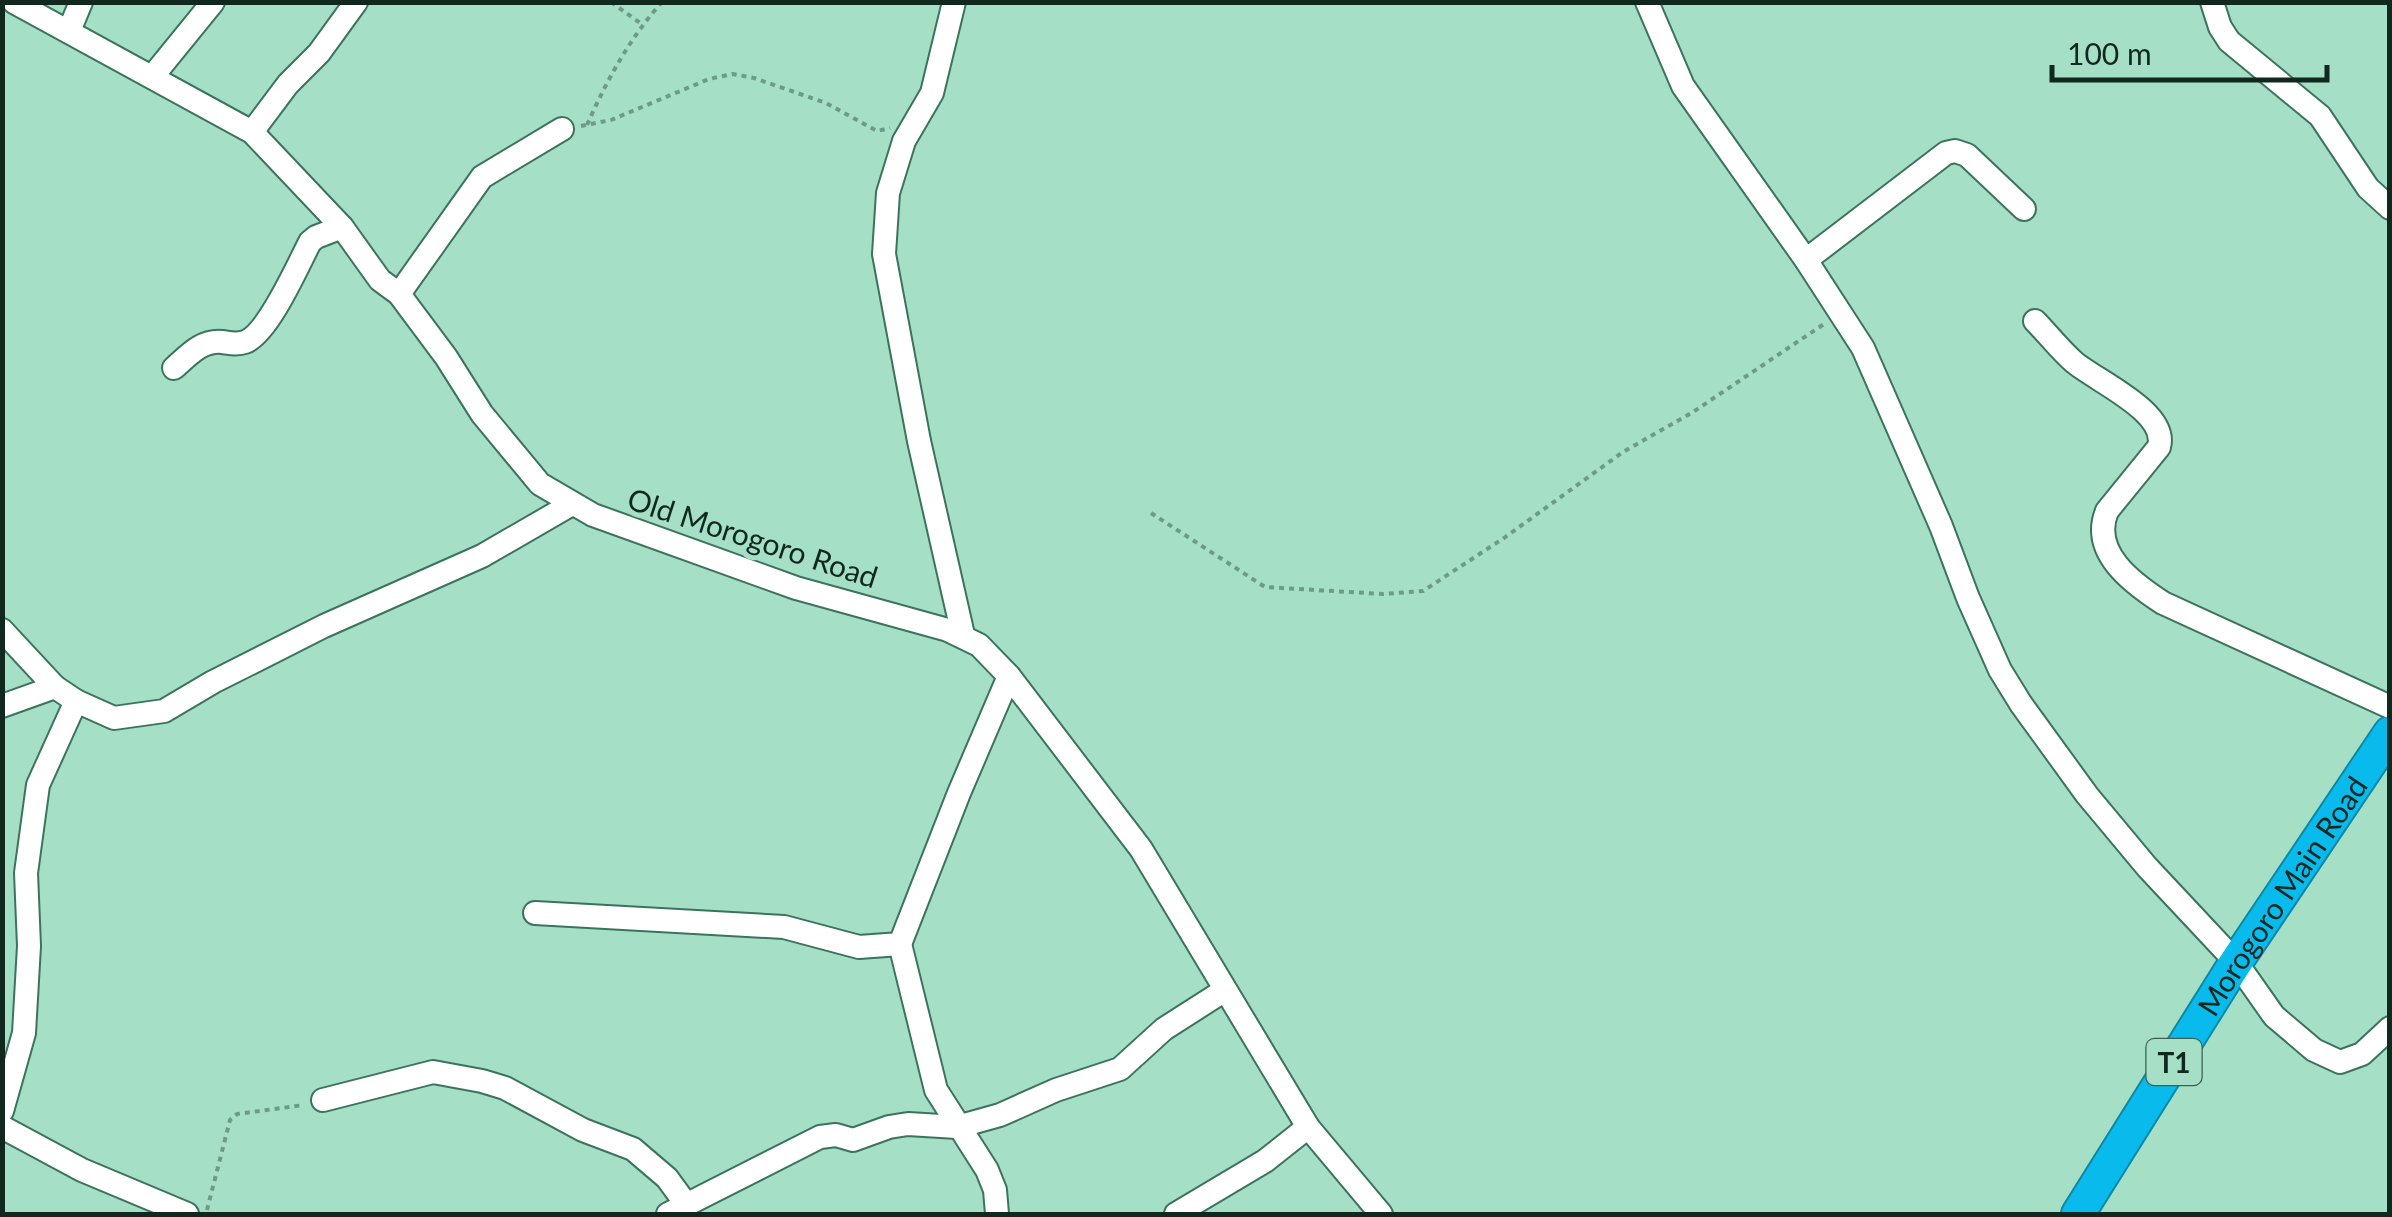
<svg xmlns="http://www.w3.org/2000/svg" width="2392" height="1217" viewBox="0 0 2392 1217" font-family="Lato,sans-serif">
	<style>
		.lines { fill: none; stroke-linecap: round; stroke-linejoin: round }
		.minor-casing { stroke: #3c735d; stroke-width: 26 }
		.highway-casing { stroke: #0c88a5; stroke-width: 36 }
		.path { stroke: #6e9b88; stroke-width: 4; stroke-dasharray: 5 5; stroke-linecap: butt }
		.minor { stroke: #fff; stroke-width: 22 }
		.highway { stroke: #09bbed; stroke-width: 32 }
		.labels { text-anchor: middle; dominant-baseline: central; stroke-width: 10; stroke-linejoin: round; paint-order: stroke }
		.shield { fill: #a5dfc6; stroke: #3d5f51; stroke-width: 2.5 }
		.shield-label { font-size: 28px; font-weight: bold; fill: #11281f }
		.street-label { font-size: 30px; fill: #11281f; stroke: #a5dfc6 }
	</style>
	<rect width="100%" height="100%" fill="#a5dfc6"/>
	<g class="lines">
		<g class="minor-casing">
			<g id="minor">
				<polyline points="14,2 252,132 342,227 380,280 399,294 446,357 482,414 540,484 593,515 796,588 948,630 979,645 1009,676 1141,849 1308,1127 1381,1214"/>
				<polyline points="954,2 932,93 904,141 888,193 884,254 919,441 963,635"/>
				<polyline points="1647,2 1683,86 1806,260 1863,348 1941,526 1968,598 2000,670 2021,704 2087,795 2147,867 2236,962 2274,1016 2314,1050 2340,1062 2362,1054 2390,1028"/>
				<polyline points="2212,2 2220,27 2229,41 2320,116 2368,188 2390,208"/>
				<polyline points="69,31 81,2"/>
				<polyline points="152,77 213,2"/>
				<polyline points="252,132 288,84 319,53 356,2"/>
				<polyline points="1806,260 1946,153 1955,151 1967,155 2024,209"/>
				<polyline points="399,294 482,177 562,129"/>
				<path d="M2035 321C2048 334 2060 350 2074 362 2096 381 2169 412 2159 447L2107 511C2090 552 2132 583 2163 603L2390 707"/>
				<path d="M174 368C188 356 201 340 222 342 230 343 236 345 245 342 268 334 298 265 310 242L316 237 342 227"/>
				<polyline points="2,630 55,687 76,701"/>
				<polyline points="2,706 55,687"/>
				<polyline points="535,913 784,927 859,947 900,944 959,793 1009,676"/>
				<polyline points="900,944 936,1090 987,1170 995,1190 997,1214"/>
				<polyline points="323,1100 433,1072 482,1081 505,1088 583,1130 633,1149 667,1178 686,1204"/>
				<polyline points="2,1111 24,1033 29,946 26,873 38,785 76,701 114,718 164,711 213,682 324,626 482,556 572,504"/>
				<polyline points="2,1127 82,1170 187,1214"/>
				<polyline points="668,1214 820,1137 836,1135 853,1140 889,1127 908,1124 957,1127 1000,1115 1056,1090 1120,1069 1164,1029 1225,990"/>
				<polyline points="1176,1214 1265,1161 1308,1127"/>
			</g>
		</g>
		<g class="highway-casing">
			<g id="highway">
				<path id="s1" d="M2078 1214 2236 962 2390 733"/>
			</g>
		</g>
		<g class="path">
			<polyline points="611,2 643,25"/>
			<path d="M587 125C607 80 629 39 662 2"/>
			<polyline points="581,126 611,120 709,79 733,74 754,78 826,103 877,131 890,128"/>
			<polyline points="1151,513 1265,587 1383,594 1423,591 1504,538 1623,452 1693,412 1824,324"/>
			<polyline points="207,1210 230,1120 237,1114 304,1105"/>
		</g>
		<use href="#minor" class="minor"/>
		<use href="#highway" class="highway"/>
	</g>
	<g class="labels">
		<rect class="shield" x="2146.5" y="1039" width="55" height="46" rx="8"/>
		<g class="shield-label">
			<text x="2174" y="1062">T1</text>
		</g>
		<g class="street-label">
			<text transform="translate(753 537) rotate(18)">Old Morogoro Road</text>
			<text stroke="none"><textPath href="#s1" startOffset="378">Morogoro Main Road</textPath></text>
		</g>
	</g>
	<rect width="2392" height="1217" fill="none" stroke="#11281f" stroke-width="10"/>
	<path d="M2052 65v15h275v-15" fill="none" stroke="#11281f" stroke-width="5"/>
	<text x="2067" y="65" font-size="30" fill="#11281f" stroke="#a5dfc6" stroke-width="8" paint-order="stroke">100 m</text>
</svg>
